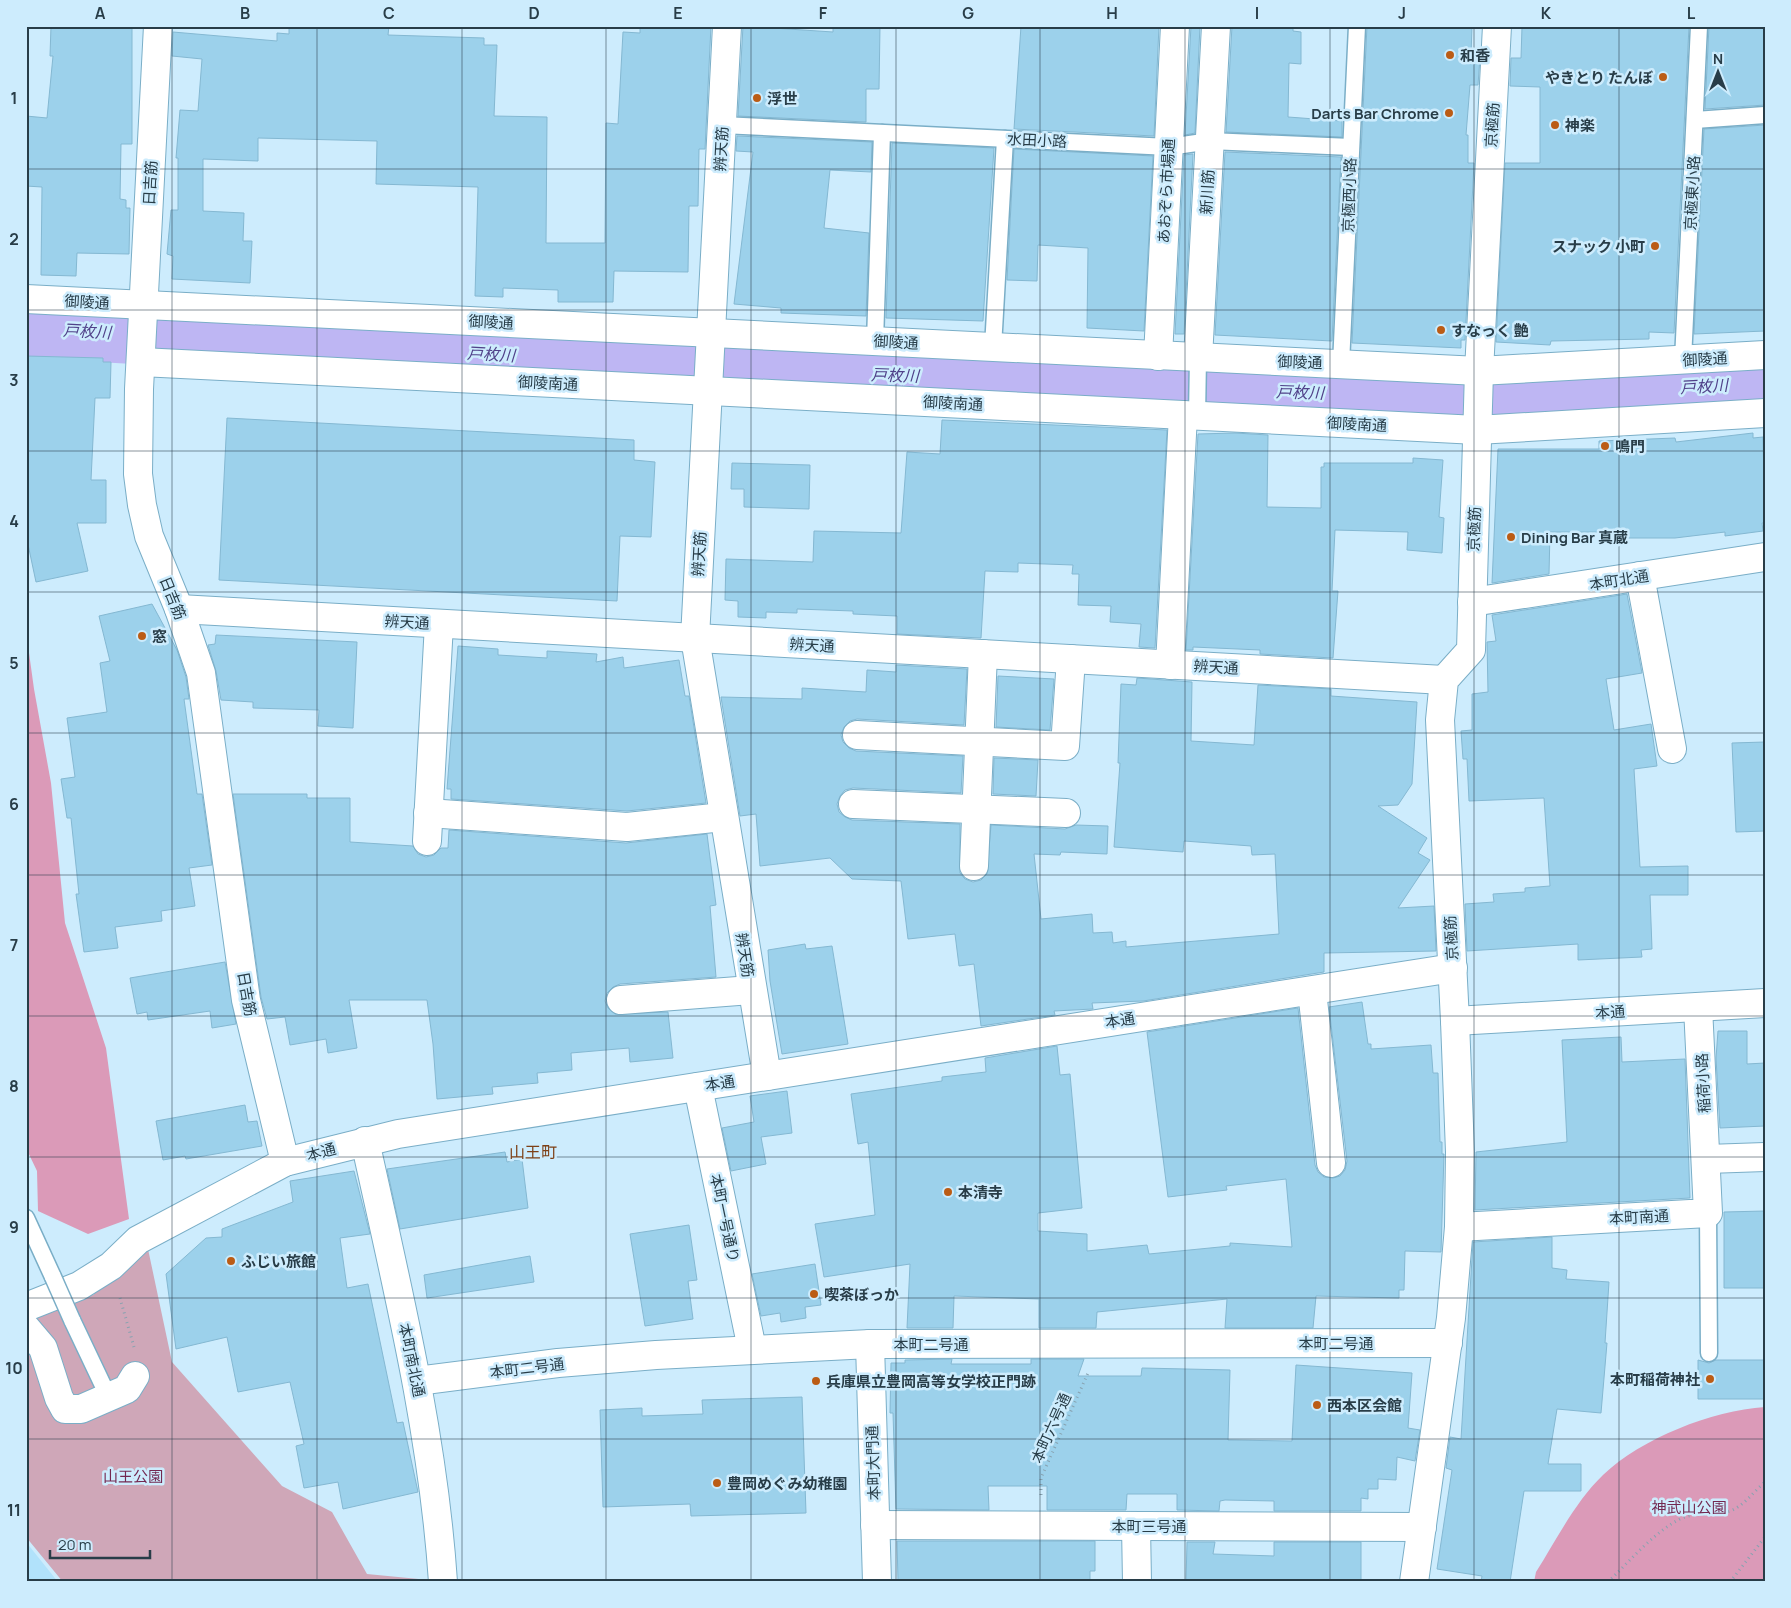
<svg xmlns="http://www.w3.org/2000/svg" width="1791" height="1608" viewBox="0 0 1791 1608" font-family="Manrope,'Noto Sans JP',sans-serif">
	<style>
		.built { fill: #b1e2fb }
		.green { fill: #cfa7b8 }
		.forest { fill: #db9ab8 }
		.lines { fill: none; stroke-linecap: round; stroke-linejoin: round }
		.river { stroke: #beb6f3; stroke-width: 60 }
		.building { fill: #9cd1eb; stroke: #84b8d2 }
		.service-casing { stroke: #7aaec7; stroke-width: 19 }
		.minor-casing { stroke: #7aaec7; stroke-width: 30 }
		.path { stroke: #87a2b0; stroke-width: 3; stroke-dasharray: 1 4; stroke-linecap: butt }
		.service { stroke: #fff; stroke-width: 16 }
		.minor { stroke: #fff; stroke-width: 28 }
		.service-bridge-casing { stroke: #7aaec7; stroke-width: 19; stroke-linecap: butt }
		.service-bridge { stroke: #fff; stroke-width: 16 }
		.grid { fill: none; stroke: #283d48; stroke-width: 1; stroke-opacity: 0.55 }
		.poi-dot { fill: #bb5c15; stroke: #cdecfd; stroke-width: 2 }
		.labels { text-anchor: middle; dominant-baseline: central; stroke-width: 5; stroke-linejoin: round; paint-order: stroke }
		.poi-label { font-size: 15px; font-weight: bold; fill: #283d48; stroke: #cdecfd; text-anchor: start }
		.street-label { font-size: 15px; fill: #283d48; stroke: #cdecfd }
		.park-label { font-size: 15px; fill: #732851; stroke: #cdecfd }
		.water-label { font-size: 16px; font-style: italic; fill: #504189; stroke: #cdecfd }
		.neighbourhood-label { font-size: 16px; fill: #7d4017; stroke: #cdecfd }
		.neatline { fill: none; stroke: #283d48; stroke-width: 2 }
		.grid-label { font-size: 16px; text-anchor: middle; font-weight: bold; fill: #283d48 }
	</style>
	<rect width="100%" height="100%" fill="#cdecfd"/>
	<polygon class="built" points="26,1542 58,1582 26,1582"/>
	<polygon class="green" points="148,1249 172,1362 282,1486 332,1512 367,1574 429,1580 429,1582 63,1582 26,1537 26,1323 77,1299 93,1295"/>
	<g class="forest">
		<polygon points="26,631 34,689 51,783 65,923 106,1048 129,1219 88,1234 38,1211 37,1171 26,1148"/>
		<path d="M1765 1407V1582H1534L1536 1572C1557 1539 1575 1502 1603 1475 1642 1438 1711 1411 1765 1407Z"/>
	</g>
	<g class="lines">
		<polyline class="river" points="26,328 752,368 1429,398 1495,398 1765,382"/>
	</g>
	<g class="building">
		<polygon points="51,26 132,27 132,144 121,144 120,199 126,200 126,208 130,208 129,254 77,253 76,276 41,275 42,187 26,186 26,116 47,118 53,56 50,56"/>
		<polygon points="289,26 389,26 388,35 484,38 484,45 497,45 494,116 547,117 546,243 605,243 606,123 618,124 623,32 640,33 640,26 711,26 705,149 699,149 698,206 689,206 688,272 614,271 613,302 558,302 558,290 503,288 503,297 475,296 478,187 376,184 377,141 258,138 258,161 203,159 203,211 244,213 243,241 252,241 250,283 172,279 173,256 167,254 171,210 178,210 178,158 176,158 180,110 198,111 202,59 172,56 173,32 277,41 277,33 289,34"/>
		<polygon points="743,26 833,32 833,26 880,26 879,89 866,89 866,122 738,116"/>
		<polygon points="1021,26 1159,26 1154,136 1014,129"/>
		<polygon points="1191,26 1200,26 1195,133 1185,135"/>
		<polygon points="1232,26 1293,26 1293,31 1301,32 1301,64 1289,63 1288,117 1342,121 1342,137 1226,132"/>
		<polygon points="1367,26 1472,26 1471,56 1480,57 1478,85 1470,85 1466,135 1468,135 1468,163 1474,163 1465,340 1461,340 1461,348 1352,343"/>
		<polygon points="1552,26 1689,26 1674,333 1649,332 1649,339 1551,341 1550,345 1496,342 1505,163 1540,163 1540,87 1510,86 1511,58 1521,58 1522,27"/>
		<polygon points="1709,26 1765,26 1765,105 1705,109"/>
		<polygon points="1765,125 1765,331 1694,334 1704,129"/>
		<polygon points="737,136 872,142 871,172 830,170 824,228 869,233 866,316 781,313 781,308 734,304 753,152 736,151"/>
		<polygon points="892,143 994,148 983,321 886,318"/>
		<polygon points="1014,149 1153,156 1144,331 1087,328 1088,248 1038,245 1037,281 1007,280"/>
		<polygon points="1225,152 1341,157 1332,341 1215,335"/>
		<polygon points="1193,154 1184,334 1175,334 1184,155"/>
		<polygon points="26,356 103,358 103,362 111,362 110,398 95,398 91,480 106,480 106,523 77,523 88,571 36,582 26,535"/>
		<polygon points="227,418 634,440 634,460 655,462 651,537 620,536 617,601 219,580"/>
		<polygon points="942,420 1167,430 1155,648 1139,647 1141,624 1110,622 1111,606 1078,605 1079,574 1072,574 1073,565 1018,563 1018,572 985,571 981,638 897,634 897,616 853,614 853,611 797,609 797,613 766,612 766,618 738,617 738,601 725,600 726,559 813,562 814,531 901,533 907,452 940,454"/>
		<polygon points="1235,433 1268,435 1267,507 1321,508 1321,467 1324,467 1324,463 1413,463 1413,458 1443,460 1439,517 1444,518 1442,553 1407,550 1408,532 1335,530 1332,591 1338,591 1333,658 1260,654 1260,650 1193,647 1193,650 1186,650 1198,434"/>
		<polygon points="1753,433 1753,438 1763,437 1765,523 1762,523 1763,531 1725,536 1725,532 1675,538 1622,538 1622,532 1550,532 1549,574 1492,583 1498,449 1599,449 1599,441 1675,438 1676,442"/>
		<polygon points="732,463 810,465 809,509 744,507 744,489 731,489"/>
		<polygon points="1627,594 1642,673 1606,679 1614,730 1651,724 1657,766 1634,769 1640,867 1688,866 1688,895 1650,895 1652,949 1641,950 1642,957 1578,960 1578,944 1467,951 1465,904 1494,902 1493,894 1525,892 1525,888 1550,886 1544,798 1469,801 1467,759 1463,759 1461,731 1472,730 1472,694 1488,692 1487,642 1496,641 1492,615"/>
		<polygon points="152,604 177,650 186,677 189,699 184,699 197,794 202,794 212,865 189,868 195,906 161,911 162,921 115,927 118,948 84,952 76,894 79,894 71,818 67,818 61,779 75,777 67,718 107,712 100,663 110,661 99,616"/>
		<polygon points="216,635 357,642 353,728 318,726 319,710 253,708 253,702 221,700 216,671 208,645 215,644"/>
		<polygon points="458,646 498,649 498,655 547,658 547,651 597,654 596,662 623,657 624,668 679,660 685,696 689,696 706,803 627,811 451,799 451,789 447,789"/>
		<polygon points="896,665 967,669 964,725 857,719 850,721 844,727 841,735 843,742 849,748 856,751 963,756 961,793 853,788 845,790 840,796 837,804 839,812 845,817 852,820 960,824 960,873 965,879 973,882 981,880 987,874 991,825 1065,829 1076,825 1108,826 1107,854 1061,852 1060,855 1034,854 1041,919 1092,914 1093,933 1112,932 1113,943 1126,941 1126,947 1279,934 1275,854 1252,855 1251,846 1184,841 1183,852 1114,847 1120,763 1118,763 1121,684 1136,685 1137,678 1192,682 1191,741 1254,745 1258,685 1331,689 1331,696 1417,702 1412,784 1398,805 1378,806 1427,838 1418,853 1430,860 1398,908 1434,906 1436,951 1324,953 1324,972 1143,1001 1092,1003 1093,1009 1054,1011 1055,1015 981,1026 974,964 959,966 955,934 908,939 901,881 852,879 830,858 760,866 756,814 740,816 721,697 802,699 802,688 866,692 867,670 896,672"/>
		<polygon points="998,676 1054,679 1050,730 996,727"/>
		<polygon points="1765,742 1765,831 1736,832 1732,743"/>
		<polygon points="994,758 1038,760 1036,796 993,794"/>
		<polygon points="233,794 307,794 307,798 350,798 350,842 413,846 418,854 426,857 434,855 441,848 448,848 449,830 626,843 707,834 716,905 710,906 716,977 620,984 613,987 607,993 605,1001 608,1008 615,1014 668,1012 673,1058 630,1062 629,1048 571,1053 572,1070 537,1073 538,1083 492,1087 493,1094 437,1099 433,1044 427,1000 349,1000 357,1048 328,1053 326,1039 290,1045 285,1017 267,1019 261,997"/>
		<polygon points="805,944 806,949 832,946 848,1044 782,1054 770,981 768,950"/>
		<polygon points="225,962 236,1024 212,1028 210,1011 148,1020 147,1012 137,1014 130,978"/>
		<polygon points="1362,1002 1368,1044 1371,1044 1371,1049 1431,1045 1433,1073 1438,1073 1440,1142 1442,1142 1442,1154 1444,1154 1441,1252 1405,1251 1404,1290 1399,1290 1399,1298 1316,1296 1313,1328 1225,1328 1227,1299 1097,1312 1096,1328 1039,1328 1039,1299 954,1296 953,1328 907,1328 910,1264 824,1277 815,1224 875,1215 868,1142 858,1144 851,1094 942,1081 942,1077 986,1072 985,1058 1057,1046 1060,1075 1070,1074 1082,1208 1038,1213 1038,1231 1087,1234 1087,1251 1147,1245 1149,1254 1230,1246 1230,1243 1292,1247 1286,1179 1226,1186 1227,1190 1168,1197 1147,1032 1298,1008 1315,1165 1318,1172 1324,1177 1333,1178 1340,1176 1345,1170 1347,1161 1329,1007"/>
		<polygon points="1718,1031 1747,1031 1747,1064 1765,1063 1765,1126 1720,1128 1716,1058"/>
		<polygon points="1621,1037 1622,1062 1685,1059 1690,1198 1475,1210 1476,1152 1567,1142 1562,1040"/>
		<polygon points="787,1091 792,1133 761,1137 766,1164 731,1171 722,1128 754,1122 750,1096"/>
		<polygon points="245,1105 248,1122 257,1121 262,1146 186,1159 185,1156 163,1160 156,1121"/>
		<polygon points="505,1152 507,1162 522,1159 528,1208 400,1229 387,1169"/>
		<polygon points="354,1171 370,1234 340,1238 347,1288 368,1284 397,1423 403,1422 418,1492 343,1509 338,1482 304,1488 296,1446 304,1444 290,1382 238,1392 227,1337 176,1349 166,1274 206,1238 222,1237 222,1229 293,1202 290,1181"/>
		<polygon points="1765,1211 1765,1288 1724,1288 1724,1212"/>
		<polygon points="689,1225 697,1280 688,1281 693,1319 645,1326 630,1234"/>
		<polygon points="1552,1237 1552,1268 1567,1270 1566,1279 1609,1282 1605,1343 1607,1343 1601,1413 1557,1409 1548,1464 1581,1464 1581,1491 1524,1491 1510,1582 1481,1582 1482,1576 1437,1569 1452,1470 1446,1468 1450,1437 1461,1439 1473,1242"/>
		<polygon points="530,1256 534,1282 427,1298 424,1275"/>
		<polygon points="815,1264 821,1305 805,1307 806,1318 781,1322 780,1313 761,1316 752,1274"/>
		<polygon points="952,1359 951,1364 1031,1364 1031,1359 1084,1359 1078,1376 1141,1376 1142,1368 1230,1370 1228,1440 1292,1441 1296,1365 1412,1373 1408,1428 1420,1430 1415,1461 1397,1457 1396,1480 1378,1479 1378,1489 1368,1489 1368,1499 1361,1498 1361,1511 1274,1511 1274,1501 1225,1500 1220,1501 1219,1511 1177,1510 1177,1494 1127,1494 1126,1510 1047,1510 1047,1486 988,1486 989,1510 896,1509 893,1413 890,1413 891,1363 905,1363 905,1360"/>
		<polygon points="1698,1360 1709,1363 1716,1360 1765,1360 1765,1399 1698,1399"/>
		<polygon points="802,1397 806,1513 691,1516 690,1504 603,1507 600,1410 642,1408 642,1416 703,1414 702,1400"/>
		<polygon points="897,1541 1095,1541 1095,1571 1090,1571 1090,1582 902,1582 898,1581"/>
		<polygon points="1187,1542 1215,1542 1213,1554 1274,1556 1274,1542 1361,1542 1361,1582 1186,1582"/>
	</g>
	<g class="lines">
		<g class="service-casing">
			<g id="service">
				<polyline points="1695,120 1765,115"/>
				<polyline points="722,125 1169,147 1210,141 1351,147"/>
				<polyline points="875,341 882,133"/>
				<polyline points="993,347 1005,139"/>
				<polyline points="1683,360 1699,26"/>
				<polyline points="1341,364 1357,26"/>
				<polyline points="1197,416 1198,358"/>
				<polyline points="1708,1213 1709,1353"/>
				<polyline points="26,1218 53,1277"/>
				<polyline points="72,1320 109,1398"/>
			</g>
		</g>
		<g class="minor-casing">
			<g id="minor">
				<polyline points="158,26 139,389 138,474 142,505 149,536 179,609 201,673 246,1000 285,1162"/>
				<polyline points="727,26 695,638 767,1076"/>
				<polyline points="26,299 1479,371 1765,355"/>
				<polyline points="1158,356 1175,26"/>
				<polyline points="1198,358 1216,26"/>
				<polyline points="141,362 1477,430 1765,413"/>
				<polyline points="1640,576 1672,749"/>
				<polyline points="1472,602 1765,557"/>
				<polyline points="179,609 1444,680"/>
				<polyline points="1170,665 1183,415"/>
				<polyline points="857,735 1065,746 1071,659"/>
				<polyline points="853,804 1066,813"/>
				<polyline points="428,813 627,827 723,817"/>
				<polyline points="427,841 439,624"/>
				<polyline points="974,866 983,654"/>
				<polyline points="1312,991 1331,1163"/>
				<polyline points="621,1000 751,990"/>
				<polyline points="1455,1021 1765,1003"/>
				<polyline points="698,1087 752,1349"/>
				<path d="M365 1141C397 1287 433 1432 443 1582"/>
				<polyline points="1707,1159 1765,1157"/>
				<polyline points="1459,1227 1708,1213 1698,1007"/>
				<polyline points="26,1307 79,1286 111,1266 138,1240 285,1162 398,1134 1453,968"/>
				<polyline points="26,1328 43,1348 59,1398 65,1409 81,1409 127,1389 135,1376"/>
				<polyline points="870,1344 877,1582"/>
				<polyline points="417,1381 558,1363 656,1355 870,1344 1448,1343"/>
				<polyline points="875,1525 1422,1527"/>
				<polyline points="1136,1526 1137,1582"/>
				<polyline points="1414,1582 1451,1318 1459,1227 1460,1152 1455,1021 1440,720 1444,680 1471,650 1479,371 1497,26"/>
			</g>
		</g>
		<g class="path">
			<polyline points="120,1298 134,1347"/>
			<polyline points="1041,1495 1041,1478 1088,1373"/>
			<path d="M1608 1582C1630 1561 1653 1533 1680 1519 1695 1512 1711 1516 1726 1512 1742 1509 1753 1492 1765 1482"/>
			<polyline points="1730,1582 1765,1537"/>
		</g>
		<use href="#service" class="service"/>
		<use href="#minor" class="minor"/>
		<g class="service-bridge-casing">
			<polyline id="service-bridge" points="53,1277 72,1320"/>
		</g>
		<use href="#service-bridge" class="service-bridge"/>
	</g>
	<path class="grid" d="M172 26V1582M317 26V1582M462 26V1582M606 26V1582M751 26V1582M896 26V1582M1040 26V1582M1185 26V1582M1330 26V1582M1474 26V1582M1619 26V1582M26 169H1765M26 310H1765M26 451H1765M26 592H1765M26 733H1765M26 875H1765M26 1016H1765M26 1157H1765M26 1298H1765M26 1439H1765"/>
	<g class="poi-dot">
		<circle cx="1450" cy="55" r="5"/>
		<circle cx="1663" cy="77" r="5"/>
		<circle cx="757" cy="98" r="5"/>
		<circle cx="1449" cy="113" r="5"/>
		<circle cx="1555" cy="125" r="5"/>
		<circle cx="1655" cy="246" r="5"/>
		<circle cx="1441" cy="330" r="5"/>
		<circle cx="1605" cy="446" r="5"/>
		<circle cx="1511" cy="537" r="5"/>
		<circle cx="142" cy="636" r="5"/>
		<circle cx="948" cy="1192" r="5"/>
		<circle cx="231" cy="1261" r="5"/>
		<circle cx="814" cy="1294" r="5"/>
		<circle cx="1710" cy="1379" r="5"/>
		<circle cx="816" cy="1381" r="5"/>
		<circle cx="1317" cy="1405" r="5"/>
		<circle cx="717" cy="1483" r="5"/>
	</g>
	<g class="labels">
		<g class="poi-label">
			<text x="1460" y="55">和香</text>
			<text x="1653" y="77" text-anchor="end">やきとり たんぼ</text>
			<text x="767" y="98">浮世</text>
			<text x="1439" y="113" text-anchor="end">Darts Bar Chrome</text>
			<text x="1565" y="125">神楽</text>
			<text x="1645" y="246" text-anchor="end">スナック 小町</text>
			<text x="1451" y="330">すなっく 艶</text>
			<text x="1615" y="446">鳴門</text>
			<text x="1521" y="537">Dining Bar 真蔵</text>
			<text x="152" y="636">窓</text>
			<text x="958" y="1192">本清寺</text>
			<text x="241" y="1261">ふじい旅館</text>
			<text x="824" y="1294">喫茶ぼっか</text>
			<text x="1700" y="1379" text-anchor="end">本町稲荷神社</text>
			<text x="826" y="1381">兵庫県立豊岡高等女学校正門跡</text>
			<text x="1327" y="1405">西本区会館</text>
			<text x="727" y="1483">豊岡めぐみ幼稚園</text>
		</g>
		<g class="street-label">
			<text transform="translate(1492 125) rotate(-87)">京極筋</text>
			<text transform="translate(1037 140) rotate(3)">水田小路</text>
			<text transform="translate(721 149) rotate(-87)">辨天筋</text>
			<text transform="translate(150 183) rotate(-87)">日吉筋</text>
			<text transform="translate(1166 191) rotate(-87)">あおぞら市場通</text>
			<text transform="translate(1207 192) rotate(-87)">新川筋</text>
			<text transform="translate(1692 193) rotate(-87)">京極東小路</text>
			<text transform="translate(1349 195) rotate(-88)">京極西小路</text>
			<text transform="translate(87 302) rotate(3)">御陵通</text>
			<text transform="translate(491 322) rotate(3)">御陵通</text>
			<text transform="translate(896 342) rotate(3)">御陵通</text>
			<text transform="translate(1705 359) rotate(-3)">御陵通</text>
			<text transform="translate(1300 362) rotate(2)">御陵通</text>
			<text transform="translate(548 383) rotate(3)">御陵南通</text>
			<text transform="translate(953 403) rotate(3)">御陵南通</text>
			<text transform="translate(1357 424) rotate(3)">御陵南通</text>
			<text transform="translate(1474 529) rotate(-88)">京極筋</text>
			<text transform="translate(699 554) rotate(-87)">辨天筋</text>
			<text transform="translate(1619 580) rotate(-9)">本町北通</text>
			<text transform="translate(173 598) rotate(68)">日吉筋</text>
			<text transform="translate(407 622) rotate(3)">辨天通</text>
			<text transform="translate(812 645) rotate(3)">辨天通</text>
			<text transform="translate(1216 667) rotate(3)">辨天通</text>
			<text transform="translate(1451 938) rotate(-93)">京極筋</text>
			<text transform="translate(745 955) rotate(81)">辨天筋</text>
			<text transform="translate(247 994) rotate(80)">日吉筋</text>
			<text transform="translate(1610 1012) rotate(-4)">本通</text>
			<text transform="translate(1120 1020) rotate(-9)">本通</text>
			<text transform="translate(720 1083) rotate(-9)">本通</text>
			<text transform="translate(1703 1083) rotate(-93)">稲荷小路</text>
			<text transform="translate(321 1152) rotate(-15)">本通</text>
			<text transform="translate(1639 1217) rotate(-3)">本町南通</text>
			<text transform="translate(725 1218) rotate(78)">本町一号通り</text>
			<text x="1336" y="1343">本町二号通</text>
			<text x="931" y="1344">本町二号通</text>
			<text transform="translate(412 1360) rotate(78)">本町南北通</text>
			<text transform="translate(527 1368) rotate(-7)">本町二号通</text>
			<text transform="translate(1051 1428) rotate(-66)">本町六号通</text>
			<text transform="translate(873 1463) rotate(-92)">本町大門通</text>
			<text x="1149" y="1526">本町三号通</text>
		</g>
		<g class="park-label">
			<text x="133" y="1476">山王公園</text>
			<text x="1689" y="1507">神武山公園</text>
		</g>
		<g class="water-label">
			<text transform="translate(87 331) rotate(3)">戸枚川</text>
			<text transform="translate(491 354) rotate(3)">戸枚川</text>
			<text transform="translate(895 375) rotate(2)">戸枚川</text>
			<text transform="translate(1704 386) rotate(-3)">戸枚川</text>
			<text transform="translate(1300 392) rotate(2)">戸枚川</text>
		</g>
		<g class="neighbourhood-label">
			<text x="533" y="1152">山王町</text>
		</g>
	</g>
	<rect width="1791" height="1608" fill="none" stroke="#cdecfd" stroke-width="55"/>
	<g transform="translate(1718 72)" stroke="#cdecfd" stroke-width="4" paint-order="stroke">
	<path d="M0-4L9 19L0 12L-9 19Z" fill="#283d48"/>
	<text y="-8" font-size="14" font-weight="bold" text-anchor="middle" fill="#283d48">N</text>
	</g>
	<path d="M50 1550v8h100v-8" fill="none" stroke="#283d48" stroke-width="2.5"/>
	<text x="58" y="1550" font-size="15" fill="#283d48" stroke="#cdecfd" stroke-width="4" paint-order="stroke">20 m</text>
	<rect x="28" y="28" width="1736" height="1552" class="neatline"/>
	<g class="grid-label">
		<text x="100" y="19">A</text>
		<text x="245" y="19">B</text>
		<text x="389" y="19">C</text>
		<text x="534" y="19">D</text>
		<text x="678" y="19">E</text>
		<text x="823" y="19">F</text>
		<text x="968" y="19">G</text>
		<text x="1112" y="19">H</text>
		<text x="1257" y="19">I</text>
		<text x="1402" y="19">J</text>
		<text x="1546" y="19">K</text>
		<text x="1691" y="19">L</text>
		<text x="14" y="104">1</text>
		<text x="14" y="245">2</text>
		<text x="14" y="386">3</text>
		<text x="14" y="527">4</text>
		<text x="14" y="669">5</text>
		<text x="14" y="810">6</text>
		<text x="14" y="951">7</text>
		<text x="14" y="1092">8</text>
		<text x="14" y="1233">9</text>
		<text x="14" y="1374">10</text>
		<text x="14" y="1516">11</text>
	</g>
</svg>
